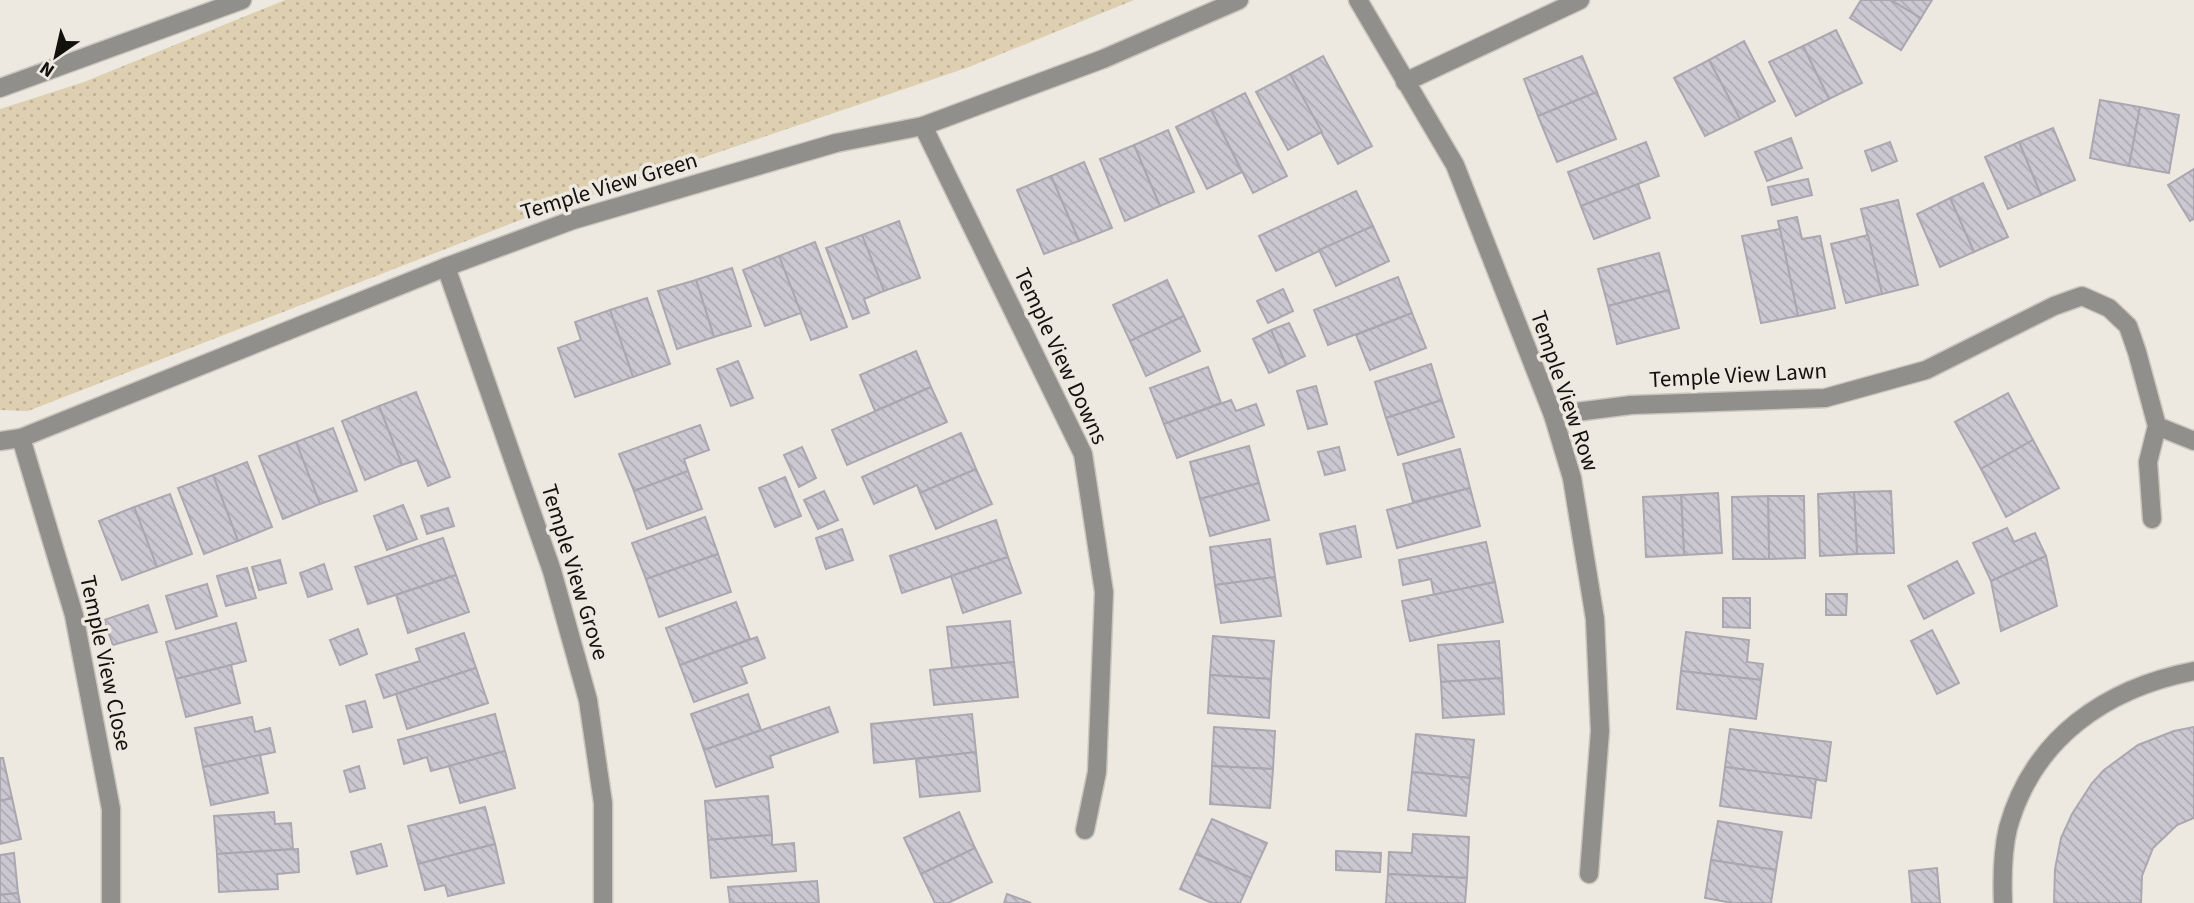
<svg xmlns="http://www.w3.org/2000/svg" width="2194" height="903" viewBox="0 0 2194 903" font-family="'Source Sans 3',sans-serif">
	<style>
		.park { fill: url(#park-dots) }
		.building { fill: url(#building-back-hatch); stroke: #aba7b0; stroke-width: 2 }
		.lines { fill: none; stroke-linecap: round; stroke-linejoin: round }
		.service-casing { stroke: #cac6be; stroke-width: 21 }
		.minor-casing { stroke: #cac6be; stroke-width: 21 }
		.service { stroke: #908f8b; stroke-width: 18 }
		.minor { stroke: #908f8b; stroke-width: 18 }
		.labels { text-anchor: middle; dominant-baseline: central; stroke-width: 7; stroke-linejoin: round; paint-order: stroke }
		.street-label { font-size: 23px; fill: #13110e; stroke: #ede9e0 }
	</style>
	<defs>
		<pattern id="park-dots" width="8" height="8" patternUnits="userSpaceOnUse" patternTransform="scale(1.75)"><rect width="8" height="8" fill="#ddcfb0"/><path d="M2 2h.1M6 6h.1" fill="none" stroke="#bdb196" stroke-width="1.8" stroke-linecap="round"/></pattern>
		<pattern id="building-back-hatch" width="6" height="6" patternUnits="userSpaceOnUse" patternTransform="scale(1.75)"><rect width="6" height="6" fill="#cbc8d1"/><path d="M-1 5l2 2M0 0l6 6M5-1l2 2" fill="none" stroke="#adabb2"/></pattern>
	</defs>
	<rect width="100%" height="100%" fill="#ede9e0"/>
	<polygon class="park" points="285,0 1134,0 969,67 528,217 28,411 0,410 0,109 84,82"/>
	<g class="building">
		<polygon points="1861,0 1891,0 1921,18 1901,50 1850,18"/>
		<polygon points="1891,0 1932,0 1921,18"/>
		<polygon points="1836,30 1862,83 1829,99 1803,46"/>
		<polygon points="1744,41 1775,101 1740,119 1709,60"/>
		<polygon points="1803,46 1829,99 1796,116 1769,62"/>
		<polygon points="1323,56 1372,146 1338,164 1290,74"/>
		<polygon points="1582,56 1597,92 1538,116 1524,79"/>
		<polygon points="1709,60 1740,119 1705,136 1674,78"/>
		<polygon points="1290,74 1322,132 1288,150 1256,92"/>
		<polygon points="1597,92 1616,139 1557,162 1538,116"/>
		<polygon points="1245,93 1287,176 1253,193 1211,110"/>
		<polygon points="2100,100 2140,107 2129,166 2090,158"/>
		<polygon points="2140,107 2179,115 2169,173 2129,166"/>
		<polygon points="1211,110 1242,172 1207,189 1176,127"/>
		<polygon points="2053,128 2075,180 2041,195 2019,142"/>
		<polygon points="1168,130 1194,192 1160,206 1134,145"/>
		<polygon points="1791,138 1802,168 1767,181 1755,152"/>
		<polygon points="1646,142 1659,176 1581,206 1568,172"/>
		<polygon points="1890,142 1897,161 1872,171 1865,151"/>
		<polygon points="2019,142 2041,195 2008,209 1985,157"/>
		<polygon points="1134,145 1160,206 1125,221 1100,159"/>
		<polygon points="1084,162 1112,228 1079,241 1051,176"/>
		<polygon points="2194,169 2194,219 2190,221 2168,185"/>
		<polygon points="1051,176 1079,241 1044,254 1017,190"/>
		<polygon points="1808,179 1812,195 1772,205 1768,187"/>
		<polygon points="1983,183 2008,237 1974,252 1950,198"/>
		<polygon points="1638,184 1650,218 1594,239 1581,206"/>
		<polygon points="1356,191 1373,226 1276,271 1259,236"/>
		<polygon points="1950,198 1974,252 1940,267 1917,214"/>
		<polygon points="1898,200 1918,285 1882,294 1861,209"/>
		<polygon points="1797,217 1802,239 1820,236 1835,308 1798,316 1778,221"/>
		<polygon points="899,221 920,278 884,291 862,235"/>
		<polygon points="1373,226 1389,261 1336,286 1319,250"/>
		<polygon points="1780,229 1798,316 1761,323 1742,236"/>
		<polygon points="862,235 884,291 864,299 869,313 853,319 826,248"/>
		<polygon points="1868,235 1882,294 1846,303 1831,244"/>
		<polygon points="815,242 847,327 811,340 779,256"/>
		<polygon points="1659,253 1669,290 1608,306 1598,269"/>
		<polygon points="779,256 801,313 765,326 743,270"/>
		<polygon points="732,268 751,326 714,337 696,280"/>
		<polygon points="1398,277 1412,313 1328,345 1314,310"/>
		<polygon points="696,280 714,337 677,349 658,291"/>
		<polygon points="1167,280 1184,316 1130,341 1113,305"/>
		<polygon points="1283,289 1293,311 1268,323 1257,301"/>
		<polygon points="1669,290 1679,328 1617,344 1608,306"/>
		<polygon points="647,298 670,364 633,377 610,310"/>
		<polygon points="610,310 633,377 575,397 558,348 581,340 575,322"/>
		<polygon points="1412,313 1426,348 1370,370 1356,335"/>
		<polygon points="1184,316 1200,351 1146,376 1130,341"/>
		<polygon points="1289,323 1305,356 1286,365 1271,330"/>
		<polygon points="1271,330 1286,365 1269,373 1253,339"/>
		<polygon points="916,351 931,387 875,411 860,375"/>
		<polygon points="738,361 753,398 731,406 717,369"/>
		<polygon points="1431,364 1442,400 1386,418 1375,382"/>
		<polygon points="1208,367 1221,403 1164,424 1150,388"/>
		<polygon points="1316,386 1327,424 1308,429 1297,391"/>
		<polygon points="931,387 947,422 847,465 832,430"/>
		<polygon points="416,392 450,477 428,486 417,460 402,465 379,406"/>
		<polygon points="2008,393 2033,440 1981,469 1955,422"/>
		<polygon points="1231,400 1236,411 1256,404 1264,425 1177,458 1164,424"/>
		<polygon points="1442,400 1454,437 1398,455 1386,418"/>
		<polygon points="379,406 402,465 365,480 342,421"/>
		<polygon points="700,425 709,450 684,459 688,471 634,491 619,454"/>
		<polygon points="333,428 357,491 320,504 296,442"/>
		<polygon points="961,433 976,469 920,493 917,485 874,504 862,477"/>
		<polygon points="2033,440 2059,488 2006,517 1981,469"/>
		<polygon points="296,442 320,504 283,519 259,456"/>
		<polygon points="1249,446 1259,483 1200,499 1190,462"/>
		<polygon points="802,447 816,478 799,487 784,455"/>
		<polygon points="1339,447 1345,470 1325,475 1318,452"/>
		<polygon points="1460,449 1470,488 1413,502 1403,464"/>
		<polygon points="247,462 272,527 238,541 213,475"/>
		<polygon points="976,469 992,504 936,529 920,493"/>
		<polygon points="688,471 702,509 647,529 634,491"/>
		<polygon points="213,475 238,541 204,554 178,488"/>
		<polygon points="785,477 801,516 775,527 759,488"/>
		<polygon points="1259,483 1269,520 1210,536 1200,499"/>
		<polygon points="1470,488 1480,526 1397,548 1387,510"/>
		<polygon points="824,491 838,520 818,529 804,500"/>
		<polygon points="1891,491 1894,553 1857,554 1854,492"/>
		<polygon points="1854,492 1857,554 1820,556 1818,494"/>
		<polygon points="1718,493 1722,553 1684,555 1681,495"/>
		<polygon points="170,494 192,554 157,567 134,507"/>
		<polygon points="1681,495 1684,555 1646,557 1643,497"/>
		<polygon points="1768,496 1804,496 1805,558 1769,559"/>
		<polygon points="1768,496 1769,559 1733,559 1732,497"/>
		<polygon points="403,505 417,539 387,550 374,516"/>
		<polygon points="134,507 157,567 122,580 99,521"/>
		<polygon points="448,508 454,526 427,534 421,516"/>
		<polygon points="705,517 718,554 646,579 632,543"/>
		<polygon points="996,520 1008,557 902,593 890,556"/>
		<polygon points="1355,526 1361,557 1327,564 1320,534"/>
		<polygon points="2007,528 2014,542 2035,533 2046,556 1991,581 1973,543"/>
		<polygon points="842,529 853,560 826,569 816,538"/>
		<polygon points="443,538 456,575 368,604 355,567"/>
		<polygon points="1270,539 1275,577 1215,585 1210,547"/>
		<polygon points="1486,542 1495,582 1434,595 1431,579 1403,585 1399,560"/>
		<polygon points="718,554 731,592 659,617 646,579"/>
		<polygon points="2046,556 2057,606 2001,631 1991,581"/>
		<polygon points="1008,557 1021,593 963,613 951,576"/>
		<polygon points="280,560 286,583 259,590 252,567"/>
		<polygon points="1957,561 1974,593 1924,619 1908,586"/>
		<polygon points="324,564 332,589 308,597 300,573"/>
		<polygon points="247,568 256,598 226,606 217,576"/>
		<polygon points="456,575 469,612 408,633 396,595"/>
		<polygon points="1275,577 1281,616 1221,623 1215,585"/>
		<polygon points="1495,582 1503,622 1410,641 1402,601"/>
		<polygon points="207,584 217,616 176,629 166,596"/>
		<polygon points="1826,594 1847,594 1846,615 1826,615"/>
		<polygon points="1723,598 1750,598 1750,628 1723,627"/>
		<polygon points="736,602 750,639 680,665 666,628"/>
		<polygon points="148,605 157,632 113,645 104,620"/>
		<polygon points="1010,621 1014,662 952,668 947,627"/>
		<polygon points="236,623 246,661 176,679 166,642"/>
		<polygon points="358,629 367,654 340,665 330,640"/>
		<polygon points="1932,630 1959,683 1937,694 1911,641"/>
		<polygon points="1686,632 1749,640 1747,662 1763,664 1761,680 1681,671"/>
		<polygon points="464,633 476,668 384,698 376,675 420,661 416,649"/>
		<polygon points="1213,636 1274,641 1271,679 1210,675"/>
		<polygon points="757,637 765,658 741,667 747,683 694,702 680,665"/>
		<polygon points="1499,641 1502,678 1441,682 1438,645"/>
		<polygon points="1014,662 1018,697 934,705 930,670"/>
		<polygon points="231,665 240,703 186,717 176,679"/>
		<polygon points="476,668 488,703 407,729 396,694"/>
		<polygon points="1681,671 1761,680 1756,719 1677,709"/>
		<polygon points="1210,675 1271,679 1269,718 1208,713"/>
		<polygon points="1502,678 1504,714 1443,718 1441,682"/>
		<polygon points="748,694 761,730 704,750 691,714"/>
		<polygon points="365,701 372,727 353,732 346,706"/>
		<polygon points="829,707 838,732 770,756 773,767 716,787 704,750"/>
		<polygon points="495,714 505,751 431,771 427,757 404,764 398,740"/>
		<polygon points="972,714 976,752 874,763 871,724"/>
		<polygon points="252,717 255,732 270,728 275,752 203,767 195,728"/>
		<polygon points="1214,727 1275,731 1273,769 1212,766"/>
		<polygon points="2194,727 2194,818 2177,825 2153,848 2142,876 2141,903 2054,903 2055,869 2061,838 2072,814 2092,783 2104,770 2138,745 2174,731"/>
		<polygon points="1730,729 1831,742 1826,781 1725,767"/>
		<polygon points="1416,734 1474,740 1470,778 1412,772"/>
		<polygon points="505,751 515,788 460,803 449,766"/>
		<polygon points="976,752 980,791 920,797 916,759"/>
		<polygon points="260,755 268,793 211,805 203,767"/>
		<polygon points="0,758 3,758 12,798 0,801"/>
		<polygon points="359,766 365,788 350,792 344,771"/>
		<polygon points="1212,766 1273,769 1270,808 1210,804"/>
		<polygon points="1725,767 1816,779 1811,818 1720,806"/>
		<polygon points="1412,772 1470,778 1466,816 1408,810"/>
		<polygon points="768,796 772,835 708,840 705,801"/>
		<polygon points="12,798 21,839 0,844 0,801"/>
		<polygon points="485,807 495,844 418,864 408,826"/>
		<polygon points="274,812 275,824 291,823 293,849 217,854 214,816"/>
		<polygon points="959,812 975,848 921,874 904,838"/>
		<polygon points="1212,819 1267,843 1251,878 1196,854"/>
		<polygon points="1718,821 1782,832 1776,870 1711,860"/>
		<polygon points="1413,834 1469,837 1467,878 1388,874 1389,852 1412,853"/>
		<polygon points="772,835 772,845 794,843 796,871 711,878 708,840"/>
		<polygon points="381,844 387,866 357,874 351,852"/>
		<polygon points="495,844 504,883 448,896 445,885 425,890 418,864"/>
		<polygon points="975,848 992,882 948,903 935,903 921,874"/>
		<polygon points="298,849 299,872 277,874 278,889 219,892 217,854"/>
		<polygon points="1336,851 1381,853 1380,872 1336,870"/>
		<polygon points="14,853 18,893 0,895 0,855"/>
		<polygon points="1196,854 1251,878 1240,903 1212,903 1180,889"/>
		<polygon points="1711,860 1776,870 1771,903 1733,903 1705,898"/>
		<polygon points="1937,868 1940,903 1912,903 1909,871"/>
		<polygon points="1388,874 1467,878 1465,903 1386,903"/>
		<polygon points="817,881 819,903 730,903 728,887"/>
		<polygon points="18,893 20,903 0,903 0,895"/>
		<polygon points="1007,894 1031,903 1004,903"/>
	</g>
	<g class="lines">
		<g class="service-casing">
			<path id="service" d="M2003 903C2002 878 2002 853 2008 828 2033 738 2106 688 2194 671"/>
		</g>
		<g class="minor-casing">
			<g id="minor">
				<polyline points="1358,0 1455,165 1553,415 1572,478 1595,619 1600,731 1589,874"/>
				<polyline points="1405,82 1580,0"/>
				<polyline points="0,88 242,0"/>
				<polyline points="923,126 1083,454 1104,592 1097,772 1085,830"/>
				<polyline points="446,267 552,571 588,700 603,803 603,903"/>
				<polyline points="1553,415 1631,405 1825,398 1926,370 2054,306 2082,296 2109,308 2128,326 2137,352 2157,426 2148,462 2152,519"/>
				<polyline points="2157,426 2194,441"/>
				<polyline points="21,438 74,615 111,809 111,903"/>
				<polyline points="0,441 21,438 446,267 573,220 836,143 923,126 1103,59 1239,0"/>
			</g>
		</g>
		<use href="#service" class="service"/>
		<use href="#minor" class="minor"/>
	</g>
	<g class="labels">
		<g class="street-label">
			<text transform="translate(609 186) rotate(-17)">Temple View Green</text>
			<text transform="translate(1061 356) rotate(65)">Temple View Downs</text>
			<text transform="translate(1738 375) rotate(-3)">Temple View Lawn</text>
			<text transform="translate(1565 391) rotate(71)">Temple View Row</text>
			<text transform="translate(575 572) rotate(73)">Temple View Grove</text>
			<text transform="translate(106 663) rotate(78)">Temple View Close</text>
		</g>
	</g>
	<g transform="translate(56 56) rotate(214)" stroke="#ede9e0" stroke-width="5" paint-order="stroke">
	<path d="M0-5L12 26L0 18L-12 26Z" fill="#13110e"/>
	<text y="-10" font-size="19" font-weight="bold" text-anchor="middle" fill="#13110e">N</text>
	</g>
</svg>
